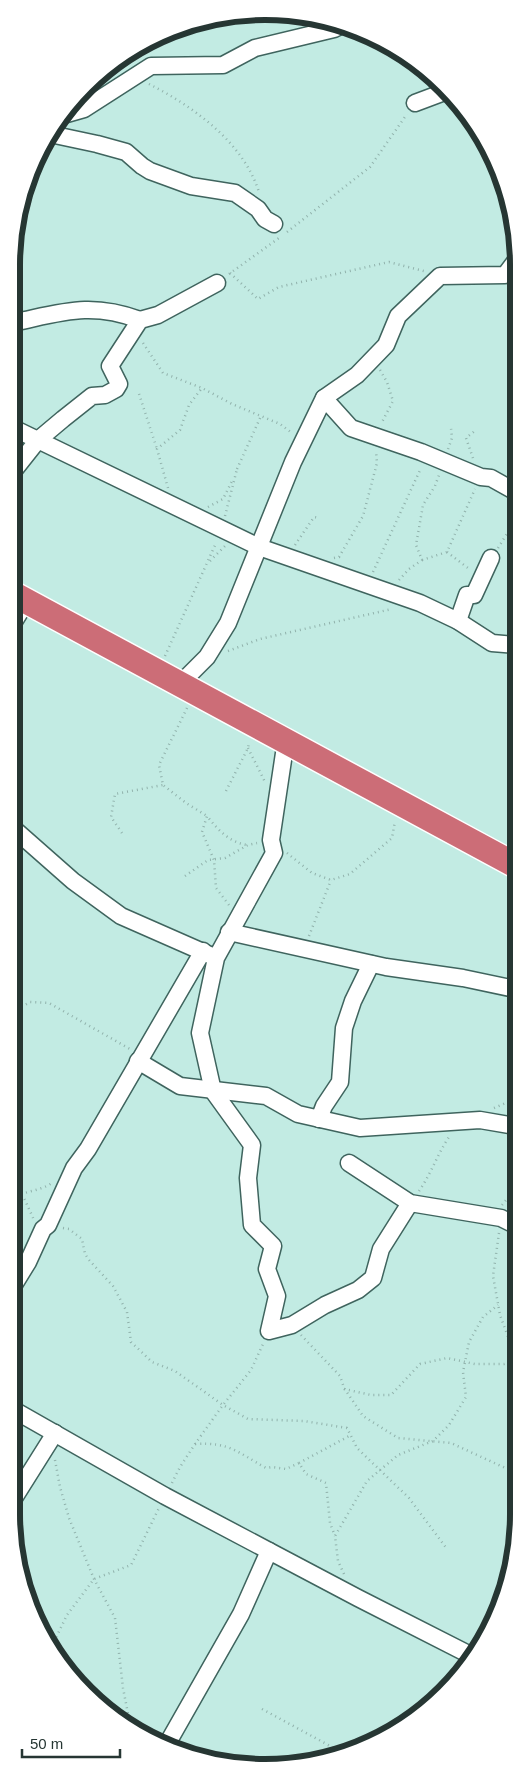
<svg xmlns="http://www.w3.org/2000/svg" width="530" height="1779" viewBox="0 0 530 1779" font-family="Helvetica,sans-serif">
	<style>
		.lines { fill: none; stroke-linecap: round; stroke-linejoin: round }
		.minor-casing { stroke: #3f645e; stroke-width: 19 }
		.highway-casing { stroke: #fff; stroke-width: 28 }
		.path { stroke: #91b2ac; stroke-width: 2.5; stroke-dasharray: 1 4; stroke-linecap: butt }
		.minor { stroke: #fff; stroke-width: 16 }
		.highway { stroke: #cc6d77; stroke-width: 25 }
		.rim { fill: none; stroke: #263633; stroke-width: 6 }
	</style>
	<rect width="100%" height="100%" fill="#c2ebe3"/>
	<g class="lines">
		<g class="minor-casing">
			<g id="minor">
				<polyline points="415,103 447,91"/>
				<polyline points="63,115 84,109 151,66 223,65 255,48 334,29 340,26"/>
				<polyline points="50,134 97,144 126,152 142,166 150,171 191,186 235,193 258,209 265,219 274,224"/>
				<path d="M16 322C64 312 91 302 140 320"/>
				<polyline points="324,398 351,428 421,452 481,477 491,478 516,492"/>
				<polyline points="15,429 259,547 420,603 458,621 492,643 516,645"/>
				<polyline points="15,469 38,440 63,419 92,396 105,395 116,389 119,384 110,366 140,320 158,315 217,283"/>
				<polyline points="15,620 26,602"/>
				<polyline points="458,621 467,595 474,595 491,558"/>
				<polyline points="179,685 207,657 228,623 293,462 324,398 357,375 386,345 398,316 440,276 505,275 517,259"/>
				<polyline points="286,740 271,840 274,853 216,958 200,1033 213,1091 252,1145 248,1178 252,1225 273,1246 267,1269 277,1296 269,1331 292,1325 325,1305 358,1290 373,1278 381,1249 410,1203"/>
				<polyline points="14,829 73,881 121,916 212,956"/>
				<polyline points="229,932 386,967 463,978 515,989"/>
				<polyline points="138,1061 180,1086 266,1096 298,1114 360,1128 480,1120 515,1126"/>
				<polyline points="319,1119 324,1106 340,1082 344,1028 353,1001 371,964"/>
				<polyline points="349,1163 410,1203 501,1218 515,1225"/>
				<polyline points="12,1288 28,1262 43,1229 48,1225 74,1168 88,1149 203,951"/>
				<polyline points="12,1409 165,1496 269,1551"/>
				<polyline points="11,1503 55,1433"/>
				<polyline points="166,1746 241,1614 269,1551 358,1598 474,1657"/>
			</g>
		</g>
		<g class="highway-casing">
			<polyline id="highway" points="15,595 515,865"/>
		</g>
		<g class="path">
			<polyline points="110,68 118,71"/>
			<path d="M149 84C194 107 243 142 259 192"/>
			<polyline points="287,232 370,167 407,114"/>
			<polyline points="230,273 258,299 279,287 389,262 424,271"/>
			<polyline points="229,274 279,238"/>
			<polyline points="143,343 163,373 202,388 232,404 280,424 292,433"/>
			<polyline points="380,370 387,382 393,401 381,424"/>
			<polyline points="139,394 157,449"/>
			<polyline points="448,449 452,438 451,428"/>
			<polyline points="473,458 466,438 476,430"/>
			<polyline points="237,469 261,416"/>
			<polyline points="168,488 157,449 180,430 189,405 202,388"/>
			<polyline points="208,507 223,499 233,479"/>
			<polyline points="225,516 237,469"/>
			<polyline points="295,545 314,517 320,518"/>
			<polyline points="498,548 516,519"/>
			<polyline points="447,552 468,568 470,567"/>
			<polyline points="334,558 339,557 363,516 377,463 376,451"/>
			<polyline points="422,560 447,552 475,489"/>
			<polyline points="210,561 226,545"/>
			<polyline points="373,572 421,468"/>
			<polyline points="399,580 409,569 422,560 416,545 423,505 435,486 439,475"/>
			<polyline points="228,651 260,639 392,609"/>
			<polyline points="165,656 216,543"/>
			<polyline points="187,708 159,765 163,785 186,803 207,816"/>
			<polyline points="248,748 265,782"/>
			<polyline points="226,791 248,748 249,742"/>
			<polyline points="122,833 111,817 115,794 163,785"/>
			<polyline points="287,853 312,873 331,880 350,874 392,838 395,821"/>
			<polyline points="185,876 208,860 225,858 248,845 257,843"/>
			<path d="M229 905 216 888 214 860 202 832 207 816C218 830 229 842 247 845"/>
			<polyline points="309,936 331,880"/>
			<polyline points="13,1012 30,1002 49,1003 130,1049"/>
			<polyline points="494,1108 515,1099"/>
			<polyline points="13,1183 19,1194 24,1198 34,1220"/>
			<path d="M419 1191C431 1174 437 1155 449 1137"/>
			<path d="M12 1198C25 1191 40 1191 52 1183"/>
			<polyline points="502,1205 515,1189"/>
			<polyline points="63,1228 69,1229 82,1239 85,1254 89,1260 113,1286 127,1312 131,1342 152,1362 175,1371 223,1405 248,1419 304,1421 347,1428 357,1448 409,1498 447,1549"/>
			<polyline points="499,1233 493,1276 500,1315 514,1353"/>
			<polyline points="301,1335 340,1376 344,1388 363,1416 398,1438 451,1443 514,1472"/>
			<polyline points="344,1389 371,1395 391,1395 420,1364 447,1358 475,1364 504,1364 514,1361"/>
			<path d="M195 1444C230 1442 237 1452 266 1468L272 1467 286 1469 299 1463 306 1474 326 1483 330 1523 335 1536"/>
			<polyline points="55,1460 60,1487 69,1518 94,1579 115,1618 123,1688 130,1724"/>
			<polyline points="299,1463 351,1435"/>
			<polyline points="172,1483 180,1467 195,1444 223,1405 251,1370 263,1344"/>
			<polyline points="344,1574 338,1561 335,1536 367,1481 398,1455 433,1441 449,1425 466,1397 463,1372 469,1342 483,1317 498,1305"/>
			<polyline points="52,1646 67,1615 94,1579 131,1565 159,1508"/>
			<polyline points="262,1709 343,1753"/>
		</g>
		<use href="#minor" class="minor"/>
		<use href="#highway" class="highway"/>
	</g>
	<path d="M0 0H530V1779H0ZM265 20H265A245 245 0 0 1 510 265V1514A245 245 0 0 1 265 1759H265A245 245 0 0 1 20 1514V265A245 245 0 0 1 265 20Z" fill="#fff" fill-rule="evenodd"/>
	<path class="rim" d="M265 20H265A245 245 0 0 1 510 265V1514A245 245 0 0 1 265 1759H265A245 245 0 0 1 20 1514V265A245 245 0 0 1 265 20Z"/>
	<path d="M22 1749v8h98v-8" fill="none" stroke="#263633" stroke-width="2.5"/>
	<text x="30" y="1749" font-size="15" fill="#263633" stroke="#ffffff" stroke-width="4" paint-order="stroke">50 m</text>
</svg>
